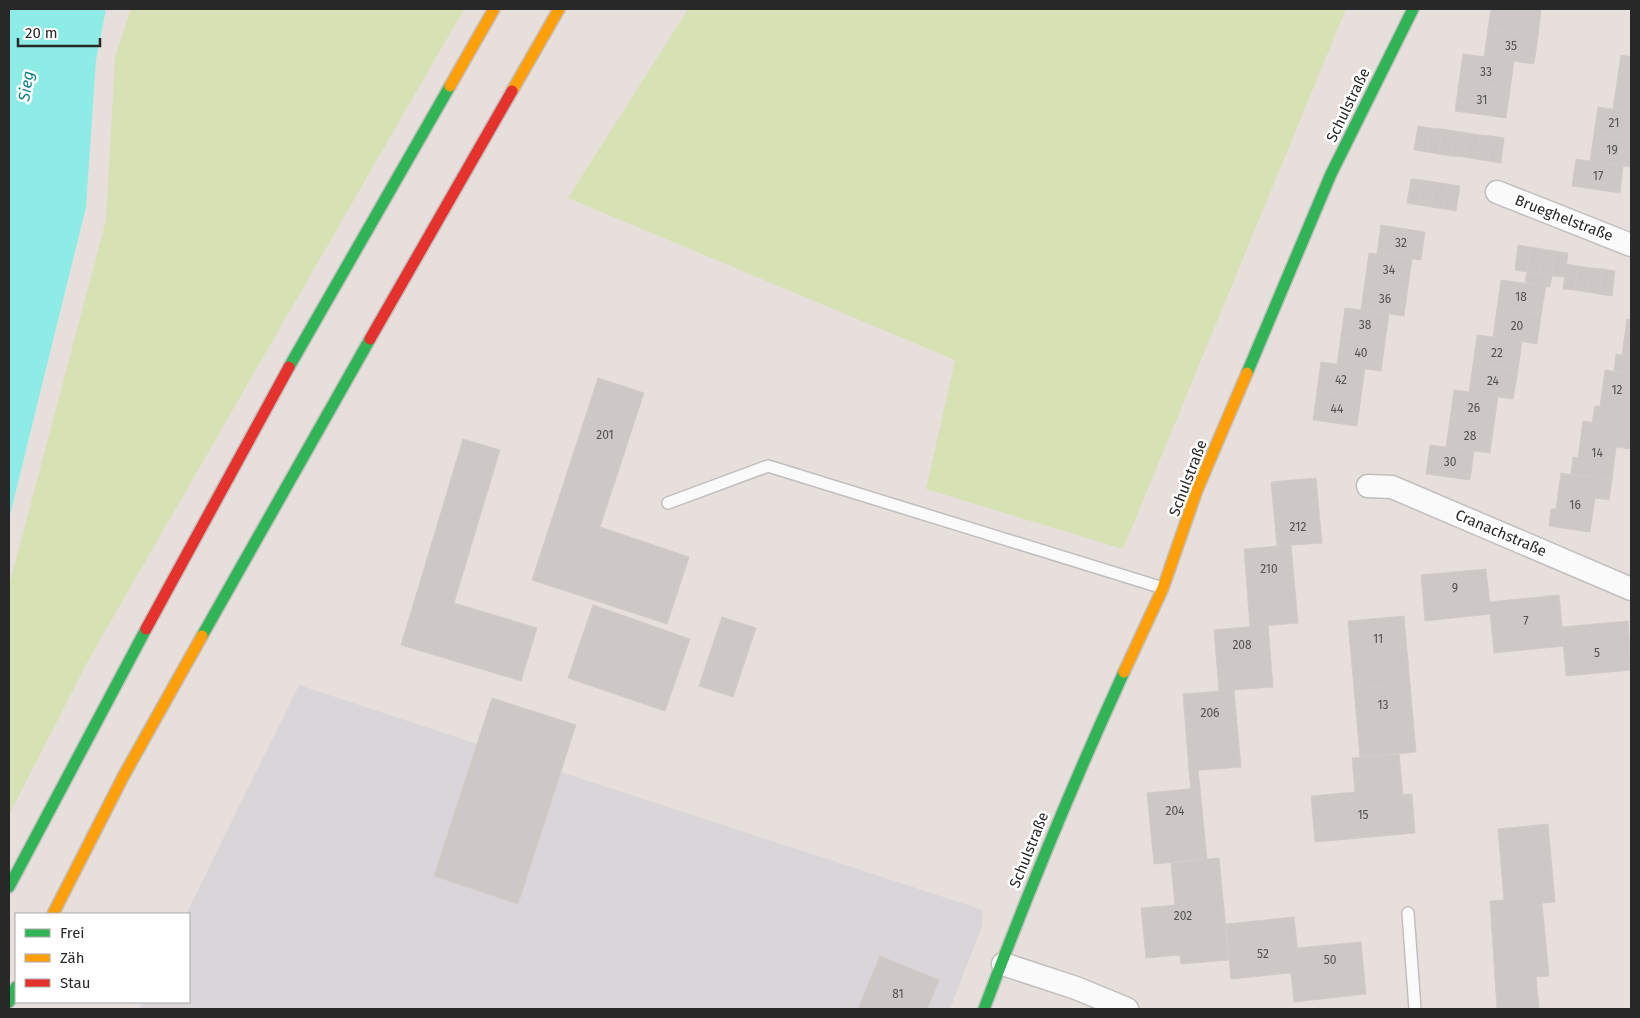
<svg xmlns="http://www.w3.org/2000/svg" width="1640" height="1018" viewBox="0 0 1640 1018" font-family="'Fira Sans',sans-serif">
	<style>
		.industrial { fill: #d9d5d9 }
		.green { fill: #d6e2b3 }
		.water { fill: #8dede6 }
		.building { fill: #cdc8c6; stroke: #d2cbc8 }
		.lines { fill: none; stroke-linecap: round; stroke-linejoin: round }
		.lane-casing { stroke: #c0bebe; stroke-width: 14 }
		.street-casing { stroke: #c0bebe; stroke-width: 25 }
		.fast-casing { stroke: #c0bebe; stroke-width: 14 }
		.slow-casing { stroke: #c0bebe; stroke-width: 14 }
		.jam-casing { stroke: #c0bebe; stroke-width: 14 }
		.lane { stroke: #fbfafa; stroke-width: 11 }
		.street { stroke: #fbfafa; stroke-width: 22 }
		.fast { stroke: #30b455; stroke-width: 11 }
		.slow { stroke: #ff9f0a; stroke-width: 11 }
		.jam { stroke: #e5322d; stroke-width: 11 }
		.labels { text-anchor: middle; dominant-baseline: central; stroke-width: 5; stroke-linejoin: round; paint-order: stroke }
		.number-label { font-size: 12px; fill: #525150 }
		.street-label { font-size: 15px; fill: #282828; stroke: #fff }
		.water-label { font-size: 16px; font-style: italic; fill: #0a7f80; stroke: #fff }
	</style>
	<rect width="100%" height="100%" fill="#e7dfdc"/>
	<polygon class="industrial" points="299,685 477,744 435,876 518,903 561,772 983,910 982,926 950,1009 139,1009 143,1002 189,1002 189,914 186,914"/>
	<g class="green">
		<polygon points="131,9 464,9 89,659 9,815 9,586 106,220 115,57"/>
		<polygon points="688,9 1346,9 1123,549 926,489 955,360 568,198"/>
	</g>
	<polygon class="water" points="9,9 106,9 96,60 86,207 9,519"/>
	<g class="building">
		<polygon points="1491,9 1541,9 1538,36 1488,29"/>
		<polygon points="1488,29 1538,36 1534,64 1484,57"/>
		<polygon points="1463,54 1514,61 1510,90 1459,82"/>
		<polygon points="1621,55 1631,57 1631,84 1617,82"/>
		<polygon points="1459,82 1510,90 1506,118 1455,111"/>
		<polygon points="1617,82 1631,84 1631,112 1613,109"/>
		<polygon points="1598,107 1631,112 1631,139 1594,134"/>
		<polygon points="1418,126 1430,128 1427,152 1414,150"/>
		<polygon points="1430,128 1442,129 1439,154 1427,152"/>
		<polygon points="1442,129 1455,131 1451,156 1439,154"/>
		<polygon points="1455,131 1467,133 1464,157 1451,156"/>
		<polygon points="1467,133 1480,135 1476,159 1464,157"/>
		<polygon points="1594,134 1631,139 1631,167 1590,161"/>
		<polygon points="1480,135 1492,136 1488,161 1476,159"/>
		<polygon points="1492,136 1504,138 1501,163 1488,161"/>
		<polygon points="1576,159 1623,166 1620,193 1572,186"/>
		<polygon points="1411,179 1423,180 1419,205 1407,203"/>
		<polygon points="1423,180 1435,182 1431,207 1419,205"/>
		<polygon points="1435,182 1447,184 1444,209 1431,207"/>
		<polygon points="1447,184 1460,186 1456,211 1444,209"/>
		<polygon points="1381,225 1425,232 1421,260 1377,254"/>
		<polygon points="1518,245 1530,247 1527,272 1515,270"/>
		<polygon points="1530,247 1543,249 1539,274 1527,272"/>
		<polygon points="1543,249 1555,251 1552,276 1539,274"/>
		<polygon points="1555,251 1568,253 1565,277 1552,276"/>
		<polygon points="1369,253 1412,259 1408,287 1365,281"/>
		<polygon points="1566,264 1578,266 1575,290 1563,289"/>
		<polygon points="1578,266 1591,268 1587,292 1575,290"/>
		<polygon points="1591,268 1603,269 1599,294 1587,292"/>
		<polygon points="1603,269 1615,271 1612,296 1599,294"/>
		<polygon points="1527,272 1552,276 1550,287 1525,283"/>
		<polygon points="1501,280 1546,286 1541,315 1497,308"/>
		<polygon points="1365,281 1408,287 1404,316 1361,310"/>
		<polygon points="1345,308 1389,314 1385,342 1341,336"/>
		<polygon points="1497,308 1541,315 1537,344 1493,337"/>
		<polygon points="1627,319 1631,319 1631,374 1614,371 1616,354 1622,355"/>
		<polygon points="1477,335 1522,341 1518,370 1473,364"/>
		<polygon points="1341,336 1385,342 1381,371 1337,365"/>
		<polygon points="1321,362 1365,368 1361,397 1317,391"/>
		<polygon points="1473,364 1518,370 1513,399 1469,393"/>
		<polygon points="1605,370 1631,374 1631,428 1592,423 1595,406 1600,406"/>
		<polygon points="598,378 644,393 600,527 689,557 667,624 532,580"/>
		<polygon points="1454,390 1498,396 1494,425 1450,419"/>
		<polygon points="1317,391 1361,397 1357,426 1313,420"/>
		<polygon points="1450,419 1494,425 1490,453 1446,447"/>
		<polygon points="1583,421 1631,428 1631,449 1616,447 1612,480 1571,474 1573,457 1578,458"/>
		<polygon points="463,439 500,450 454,603 537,628 521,681 401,645"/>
		<polygon points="1430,445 1474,451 1470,480 1426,474"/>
		<polygon points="1561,473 1612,480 1609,500 1595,498 1590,532 1549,526 1551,509 1556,509"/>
		<polygon points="1316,478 1322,543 1277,546 1271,482"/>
		<polygon points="1291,545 1298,623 1250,627 1244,549"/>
		<polygon points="1486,569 1491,614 1425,621 1421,575"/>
		<polygon points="1559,595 1564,646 1494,653 1489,602"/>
		<polygon points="593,605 690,639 665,711 568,678"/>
		<polygon points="1404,616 1410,684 1354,689 1348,621"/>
		<polygon points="722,617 756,628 733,697 699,686"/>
		<polygon points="1628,621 1631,670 1566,676 1562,627"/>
		<polygon points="1268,625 1273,687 1219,691 1214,630"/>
		<polygon points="1410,684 1416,752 1360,757 1354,689"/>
		<polygon points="1234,690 1241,767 1189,771 1183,694"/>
		<polygon points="492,698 576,725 518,904 434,876"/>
		<polygon points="1399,754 1403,795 1412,794 1415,833 1315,842 1311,796 1355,792 1352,758"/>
		<polygon points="1198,770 1200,788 1191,789 1189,771"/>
		<polygon points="1200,788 1207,859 1154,864 1147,793"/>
		<polygon points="1548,824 1555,902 1542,903 1549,976 1536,977 1539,1009 1497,1009 1490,901 1504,900 1498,829"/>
		<polygon points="1219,858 1229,960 1181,964 1180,955 1146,958 1141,908 1175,905 1171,863"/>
		<polygon points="1294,917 1300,972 1231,979 1226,924"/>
		<polygon points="1361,942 1366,994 1294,1002 1291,973 1300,972 1297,948"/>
		<polygon points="880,956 939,980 927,1009 858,1009"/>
	</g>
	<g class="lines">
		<g class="lane-casing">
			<g id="lane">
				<polyline points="668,503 768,466 1163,588"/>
				<polyline points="1408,913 1415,1009"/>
			</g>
		</g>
		<g class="street-casing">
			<g id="street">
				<polyline points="1497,192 1631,245"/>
				<polyline points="1368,486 1392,487 1631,589"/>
				<polyline points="1003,964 1076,988 1127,1009"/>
			</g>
		</g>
		<g class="fast-casing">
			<g id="fast">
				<polyline points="289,367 450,86"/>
				<polyline points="1247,373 1331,174 1413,9"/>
				<polyline points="202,636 370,339"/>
				<polyline points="9,887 146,629"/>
				<polyline points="9,1002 16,987"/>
				<path d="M984 1009C1027 895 1073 783 1124 672"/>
			</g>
		</g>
		<g class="slow-casing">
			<g id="slow">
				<polyline points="450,86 494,9"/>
				<polyline points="512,91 559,9"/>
				<polyline points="1124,672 1163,588 1197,490 1247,373"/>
				<polyline points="53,914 124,775 202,636"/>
			</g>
		</g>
		<g class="jam-casing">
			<g id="jam">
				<polyline points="370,339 512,91"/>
				<polyline points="146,629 289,367"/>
			</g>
		</g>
		<use href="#lane" class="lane"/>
		<use href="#street" class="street"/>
		<use href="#fast" class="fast"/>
		<use href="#slow" class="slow"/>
		<use href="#jam" class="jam"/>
	</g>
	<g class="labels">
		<g class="number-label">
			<text x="1511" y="46">35</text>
			<text x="1486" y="72">33</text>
			<text x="1482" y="100">31</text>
			<text x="1614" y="123">21</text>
			<text x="1612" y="150">19</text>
			<text x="1598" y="176">17</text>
			<text x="1401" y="243">32</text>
			<text x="1389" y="270">34</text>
			<text x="1521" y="297">18</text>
			<text x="1385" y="299">36</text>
			<text x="1365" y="325">38</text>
			<text x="1517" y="326">20</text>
			<text x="1361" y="353">40</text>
			<text x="1497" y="353">22</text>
			<text x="1341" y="380">42</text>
			<text x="1493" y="381">24</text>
			<text x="1617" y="390">12</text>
			<text x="1474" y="408">26</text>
			<text x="1337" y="409">44</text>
			<text x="605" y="435">201</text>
			<text x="1470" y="436">28</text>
			<text x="1597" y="453">14</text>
			<text x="1450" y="462">30</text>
			<text x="1575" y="505">16</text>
			<text x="1298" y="527">212</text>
			<text x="1269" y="569">210</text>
			<text x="1455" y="588">9</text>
			<text x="1526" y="621">7</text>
			<text x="1378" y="639">11</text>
			<text x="1242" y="645">208</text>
			<text x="1597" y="653">5</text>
			<text x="1383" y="705">13</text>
			<text x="1210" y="713">206</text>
			<text x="1175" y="811">204</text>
			<text x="1363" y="815">15</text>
			<text x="1183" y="916">202</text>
			<text x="1263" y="954">52</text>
			<text x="1330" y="960">50</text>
			<text x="898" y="994">81</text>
		</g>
		<g class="street-label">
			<text transform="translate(1348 105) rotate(-64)">Schulstraße</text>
			<text transform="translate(1564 218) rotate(21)">Brueghelstraße</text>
			<text transform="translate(1188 478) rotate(-69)">Schulstraße</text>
			<text transform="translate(1501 533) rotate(23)">Cranachstraße</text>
			<text transform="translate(1029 850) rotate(-68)">Schulstraße</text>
		</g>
		<g class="water-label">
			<text transform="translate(26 86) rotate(-81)">Sieg</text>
		</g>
	</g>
	<rect width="1640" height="1018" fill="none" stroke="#282828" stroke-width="20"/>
	<rect x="15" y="913" width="175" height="90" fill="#ffffff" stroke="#a9a9a9"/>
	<rect x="25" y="929" width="25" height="8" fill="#30b455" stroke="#a9a9a9"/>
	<text x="60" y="938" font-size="15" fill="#282828">Frei</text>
	<rect x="25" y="954" width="25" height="8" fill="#ff9f0a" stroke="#a9a9a9"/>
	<text x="60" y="963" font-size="15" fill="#282828">Zäh</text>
	<rect x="25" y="979" width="25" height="8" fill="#e5322d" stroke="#a9a9a9"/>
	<text x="60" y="988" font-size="15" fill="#282828">Stau</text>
	<path d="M18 38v8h82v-8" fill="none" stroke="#282828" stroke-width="2.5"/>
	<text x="25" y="38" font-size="15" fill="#282828" stroke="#ffffff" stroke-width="4" paint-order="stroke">20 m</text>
</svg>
